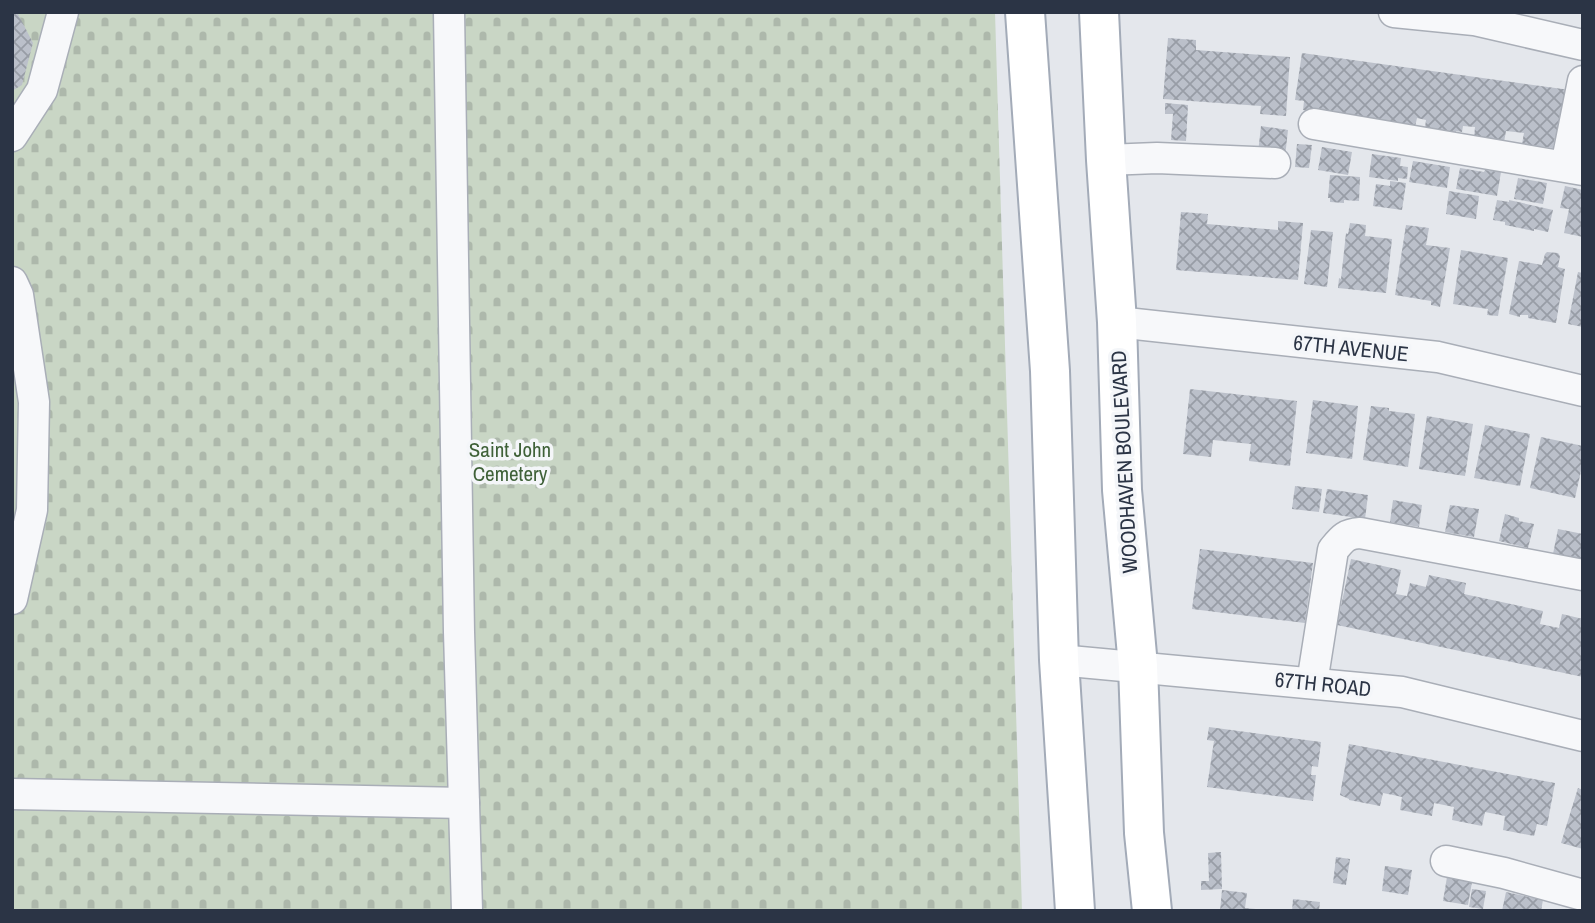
<svg xmlns="http://www.w3.org/2000/svg" width="1595" height="923" viewBox="0 0 1595 923" font-family="'Archivo Narrow',sans-serif">
	<style>
		.cemetery { fill: url(#cemetery-stones) }
		.building { fill: url(#building-cross-hatch) }
		.lines { fill: none; stroke-linecap: round; stroke-linejoin: round }
		.minor-casing { stroke: #a9aeb7; stroke-width: 33 }
		.major-casing { stroke: #a3abb8; stroke-width: 42 }
		.minor { stroke: #f7f8fa; stroke-width: 30 }
		.major { stroke: #fff; stroke-width: 38 }
		.labels { text-anchor: middle; dominant-baseline: central; stroke-width: 7; stroke-linejoin: round; paint-order: stroke }
		.street-label { font-size: 21px; fill: #2b3445; stroke: #f4f6f9 }
		.park-label { font-size: 21px; fill: #3f6138; stroke: #f4f6f9 }
	</style>
	<defs>
		<pattern id="cemetery-stones" width="16" height="16" patternUnits="userSpaceOnUse" patternTransform="scale(1.75)"><rect width="16" height="16" fill="#c9d6c5"/><path d="M2 7V4a2 2 0 0 1 4 0v3zM10 15v-3a2 2 0 0 1 4 0v3z" fill="#adb8ab"/></pattern>
		<pattern id="building-cross-hatch" width="8" height="8" patternUnits="userSpaceOnUse" patternTransform="scale(1.75)"><rect width="8" height="8" fill="#bbc0ca"/><path d="M0 0l8 8M0 8l8-8" fill="none" stroke="#989da6"/></pattern>
	</defs>
	<rect width="100%" height="100%" fill="#e4e7ec"/>
	<polygon class="cemetery" points="12,12 995,12 1022,911 12,911"/>
	<g class="building">
		<polygon points="12,12 17,12 33,43 22,85 12,91"/>
		<polygon points="1168,38 1196,40 1196,50 1290,57 1286,116 1260,114 1261,106 1163,99"/>
		<polygon points="1302,53 1570,90 1563,139 1555,137 1553,148 1522,144 1524,133 1506,131 1504,142 1474,138 1475,127 1463,126 1462,132 1456,131 1456,133 1425,127 1426,120 1417,118 1415,127 1303,110 1304,101 1295,100"/>
		<polygon points="1165,103 1188,105 1186,141 1171,140 1173,114 1165,114"/>
		<polygon points="1261,126 1288,130 1285,157 1258,153"/>
		<polygon points="1297,144 1312,145 1309,168 1295,167"/>
		<polygon points="1322,147 1352,152 1348,175 1318,170"/>
		<polygon points="1372,154 1401,158 1400,166 1408,167 1407,179 1398,178 1398,181 1369,177"/>
		<polygon points="1413,161 1450,167 1447,188 1409,182"/>
		<polygon points="1460,168 1484,172 1485,170 1501,172 1497,196 1456,189"/>
		<polygon points="1330,175 1360,177 1359,201 1344,200 1344,203 1330,202 1330,198 1328,198"/>
		<polygon points="1518,178 1547,183 1543,204 1514,199"/>
		<polygon points="1390,181 1406,183 1402,210 1373,206 1376,184 1390,186"/>
		<polygon points="1565,186 1583,190 1583,237 1564,233 1569,209 1560,208"/>
		<polygon points="1449,191 1479,196 1476,219 1446,214"/>
		<polygon points="1497,200 1509,202 1509,200 1553,210 1548,232 1534,229 1534,231 1505,225 1505,222 1493,220"/>
		<polygon points="1181,212 1208,214 1207,224 1278,230 1278,221 1303,223 1298,280 1176,270"/>
		<polygon points="1350,223 1366,225 1365,236 1392,239 1386,293 1338,288 1339,278 1341,279 1346,233 1348,234"/>
		<polygon points="1406,225 1429,228 1426,245 1450,248 1440,307 1431,305 1431,301 1395,295"/>
		<polygon points="1311,230 1333,232 1327,287 1304,284"/>
		<polygon points="1461,250 1508,258 1498,316 1487,315 1488,309 1453,304"/>
		<polygon points="1547,252 1558,253 1560,256 1558,267 1565,269 1556,323 1528,318 1528,315 1520,315 1520,317 1509,314 1519,261 1542,265 1545,254"/>
		<polygon points="1578,272 1583,273 1583,327 1568,324"/>
		<polygon points="1190,389 1297,401 1290,466 1249,461 1251,444 1213,440 1211,457 1183,454"/>
		<polygon points="1313,400 1358,406 1352,459 1306,453"/>
		<polygon points="1371,406 1389,408 1389,411 1415,414 1408,467 1363,460"/>
		<polygon points="1427,416 1473,424 1465,476 1419,469"/>
		<polygon points="1485,425 1530,434 1520,486 1474,478"/>
		<polygon points="1541,437 1583,446 1583,462 1575,498 1530,488"/>
		<polygon points="1295,486 1322,489 1319,512 1292,509"/>
		<polygon points="1327,489 1368,495 1365,519 1323,513"/>
		<polygon points="1393,500 1422,505 1419,527 1390,522"/>
		<polygon points="1450,505 1479,509 1474,537 1445,532"/>
		<polygon points="1505,514 1519,518 1519,521 1534,524 1528,548 1499,541"/>
		<polygon points="1558,529 1583,534 1582,560 1553,554"/>
		<polygon points="1200,549 1313,563 1305,623 1192,609"/>
		<polygon points="1351,559 1401,570 1396,594 1407,596 1410,583 1426,587 1429,575 1466,583 1464,594 1543,611 1540,624 1559,628 1562,614 1583,619 1583,677 1337,625"/>
		<polygon points="1209,727 1321,742 1318,767 1312,766 1311,775 1316,775 1313,801 1207,787 1214,741 1207,740"/>
		<polygon points="1349,744 1555,783 1547,826 1537,824 1534,836 1503,830 1505,816 1485,812 1482,826 1452,820 1454,807 1434,803 1432,816 1400,810 1402,797 1393,795 1383,793 1380,806 1349,800 1349,799 1340,795"/>
		<polygon points="1578,788 1583,790 1583,849 1561,843"/>
		<polygon points="1221,852 1222,889 1201,890 1201,881 1209,881 1208,853"/>
		<polygon points="1336,857 1350,859 1346,885 1333,883"/>
		<polygon points="1385,866 1412,870 1408,895 1382,891"/>
		<polygon points="1447,877 1472,882 1468,905 1443,901"/>
		<polygon points="1472,889 1486,891 1483,909 1469,907"/>
		<polygon points="1222,890 1247,893 1245,908 1256,909 1256,911 1220,911"/>
		<polygon points="1506,892 1543,900 1541,911 1502,911"/>
		<polygon points="1293,899 1320,902 1319,911 1292,911"/>
	</g>
	<g class="lines">
		<g class="minor-casing">
			<g id="minor">
				<polyline points="449,12 459,632 464,803"/>
				<polyline points="1394,12 1474,20 1583,45"/>
				<polyline points="1314,124 1583,170"/>
				<polyline points="12,136 42,90 63,12"/>
				<polyline points="1106,160 1157,158 1275,163"/>
				<polyline points="1566,166 1583,81"/>
				<polyline points="12,282 18,295 34,402 32,510 12,599"/>
				<polyline points="1117,322 1438,357 1583,391"/>
				<polyline points="1059,660 1402,692 1583,736"/>
				<path d="M1312 683 1333 550C1342 539 1345 534 1360 533L1583 575"/>
				<polyline points="12,794 464,803 467,911"/>
				<polyline points="1446,861 1504,873 1583,895"/>
			</g>
		</g>
		<g class="major-casing">
			<g id="major">
				<polyline points="1025,12 1050,371 1059,660 1075,911"/>
				<polyline points="1099,12 1106,160 1117,322 1122,490 1138,666 1144,833 1152,911"/>
			</g>
		</g>
		<use href="#minor" class="minor"/>
		<use href="#major" class="major"/>
	</g>
	<g class="labels">
		<g class="street-label">
			<text transform="translate(1351 348) rotate(6)">67TH AVENUE</text>
			<text transform="translate(1124 462) rotate(-93)">WOODHAVEN BOULEVARD</text>
			<text transform="translate(1323 684) rotate(6)">67TH ROAD</text>
		</g>
		<g class="park-label">
			<text x="510" y="449">Saint John<tspan x="510" dy="24">Cemetery</tspan></text>
		</g>
	</g>
	<rect width="1595" height="923" fill="none" stroke="#2b3445" stroke-width="28"/>
</svg>
